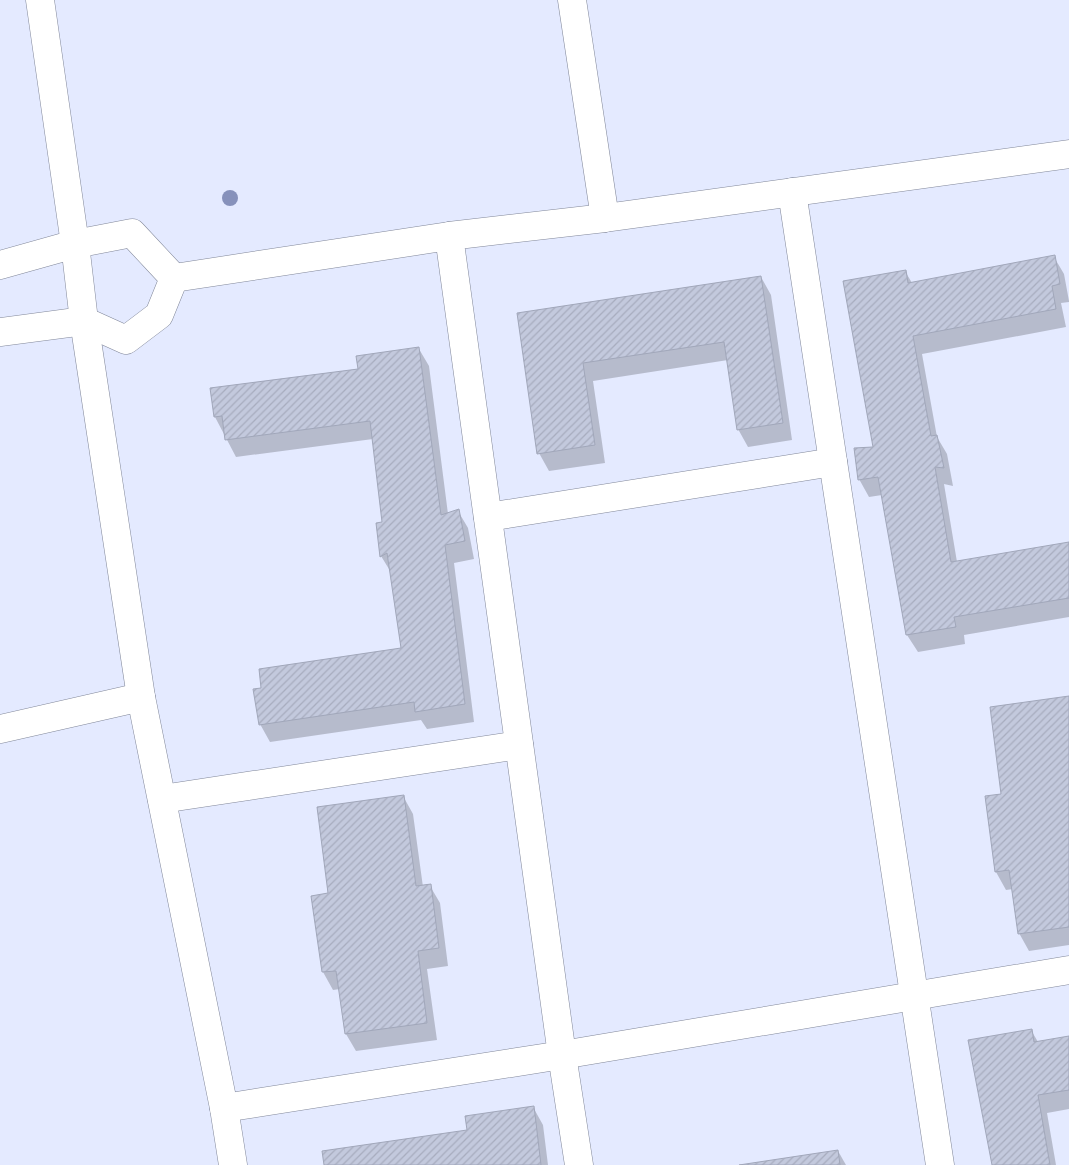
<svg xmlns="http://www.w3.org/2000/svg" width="1069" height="1165" viewBox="0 0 1069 1165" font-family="Inter,sans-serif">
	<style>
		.shadow { fill: #0003 }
		.building { fill: url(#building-hatch); stroke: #a1a7ba }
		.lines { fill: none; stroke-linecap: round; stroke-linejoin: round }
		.minor-casing { stroke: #818799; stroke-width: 29 }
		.minor { stroke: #fff; stroke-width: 28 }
		.tree { fill: #8691bb }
	</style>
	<defs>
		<pattern id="building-hatch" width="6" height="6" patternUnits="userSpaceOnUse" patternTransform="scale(1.25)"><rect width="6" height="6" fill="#c3c9dd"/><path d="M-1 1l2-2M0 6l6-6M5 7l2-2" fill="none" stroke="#a7acbe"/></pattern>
	</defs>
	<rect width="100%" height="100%" fill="#e4eaff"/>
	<g class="shadow">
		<polygon points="1054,257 1064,274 1069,301 1069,302 1061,303 1066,327 922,354 937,437 947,454 953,486 944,484 957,562 1069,543 1069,617 964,635 965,644 918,652 907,635 882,495 869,497 859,479 875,448 905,271 912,283"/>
		<polygon points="761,277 771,295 792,440 748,447 738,429 728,360 593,381 605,463 549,471 539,453 518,314"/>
		<polygon points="419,349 429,366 448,514 458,511 468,528 474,559 454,563 474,722 427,729 421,720 270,742 260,724 402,649 392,574 381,556 384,523 373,439 236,457 215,417 359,370"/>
		<polygon points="1069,697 1069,945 1029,951 1019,933 1013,889 1006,890 996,872 986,797 1003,795"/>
		<polygon points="403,796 413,814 423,887 430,886 440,903 448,966 427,969 437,1040 356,1051 346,1034 340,989 333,990 323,972 313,897 330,895"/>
		<polygon points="1031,1030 1038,1042 1069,1037 1069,1109 1047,1113 1056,1165 994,1165"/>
		<polygon points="533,1107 543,1125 548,1165 325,1165 468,1131"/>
		<polygon points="838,1151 846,1165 747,1165"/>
	</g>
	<g class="building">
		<polygon points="1055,255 1060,284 1052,286 1056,309 913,336 931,436 937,435 944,468 935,467 951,562 1069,542 1069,598 954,617 956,627 906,635 878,477 858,480 854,448 873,447 843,281 906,270 908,283"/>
		<polygon points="761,276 783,423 737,430 724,342 583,363 595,445 537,454 517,313"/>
		<polygon points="419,347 441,515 459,509 465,541 445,545 465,704 415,712 414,702 259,725 253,689 261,688 259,669 401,648 387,553 380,557 376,523 382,522 370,421 225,440 222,416 214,417 210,388 358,369 356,356"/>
		<polygon points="1069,696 1069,927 1018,934 1009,870 995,872 985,796 1001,794 990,707"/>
		<polygon points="404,795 416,886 431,884 439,948 418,951 427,1023 345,1034 336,971 322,972 311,896 328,893 317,807"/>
		<polygon points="1032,1029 1034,1042 1069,1036 1069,1090 1038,1095 1050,1165 992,1165 968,1040"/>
		<polygon points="534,1106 541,1165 324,1165 322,1151 467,1130 465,1116"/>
		<polygon points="838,1150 840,1165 739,1165"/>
	</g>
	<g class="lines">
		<g class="minor-casing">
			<g id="minor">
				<polyline points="40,0 75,244 84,321 141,697 224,1108 233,1165"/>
				<polyline points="572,0 605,218"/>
				<polyline points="792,192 940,1165"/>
				<polyline points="449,236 562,1055 579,1165"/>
				<polyline points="0,265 75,244 132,233 174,278 159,315 126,340 84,321 0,332"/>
				<polyline points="174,278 449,236 605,218 1069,154"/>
				<polyline points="488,517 833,462"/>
				<polyline points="0,729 141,697"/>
				<polyline points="162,799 519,745"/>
				<polyline points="224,1108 562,1055 1069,970"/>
			</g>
		</g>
		<use href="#minor" class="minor"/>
	</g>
	<circle class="tree" cx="230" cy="198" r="8"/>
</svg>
